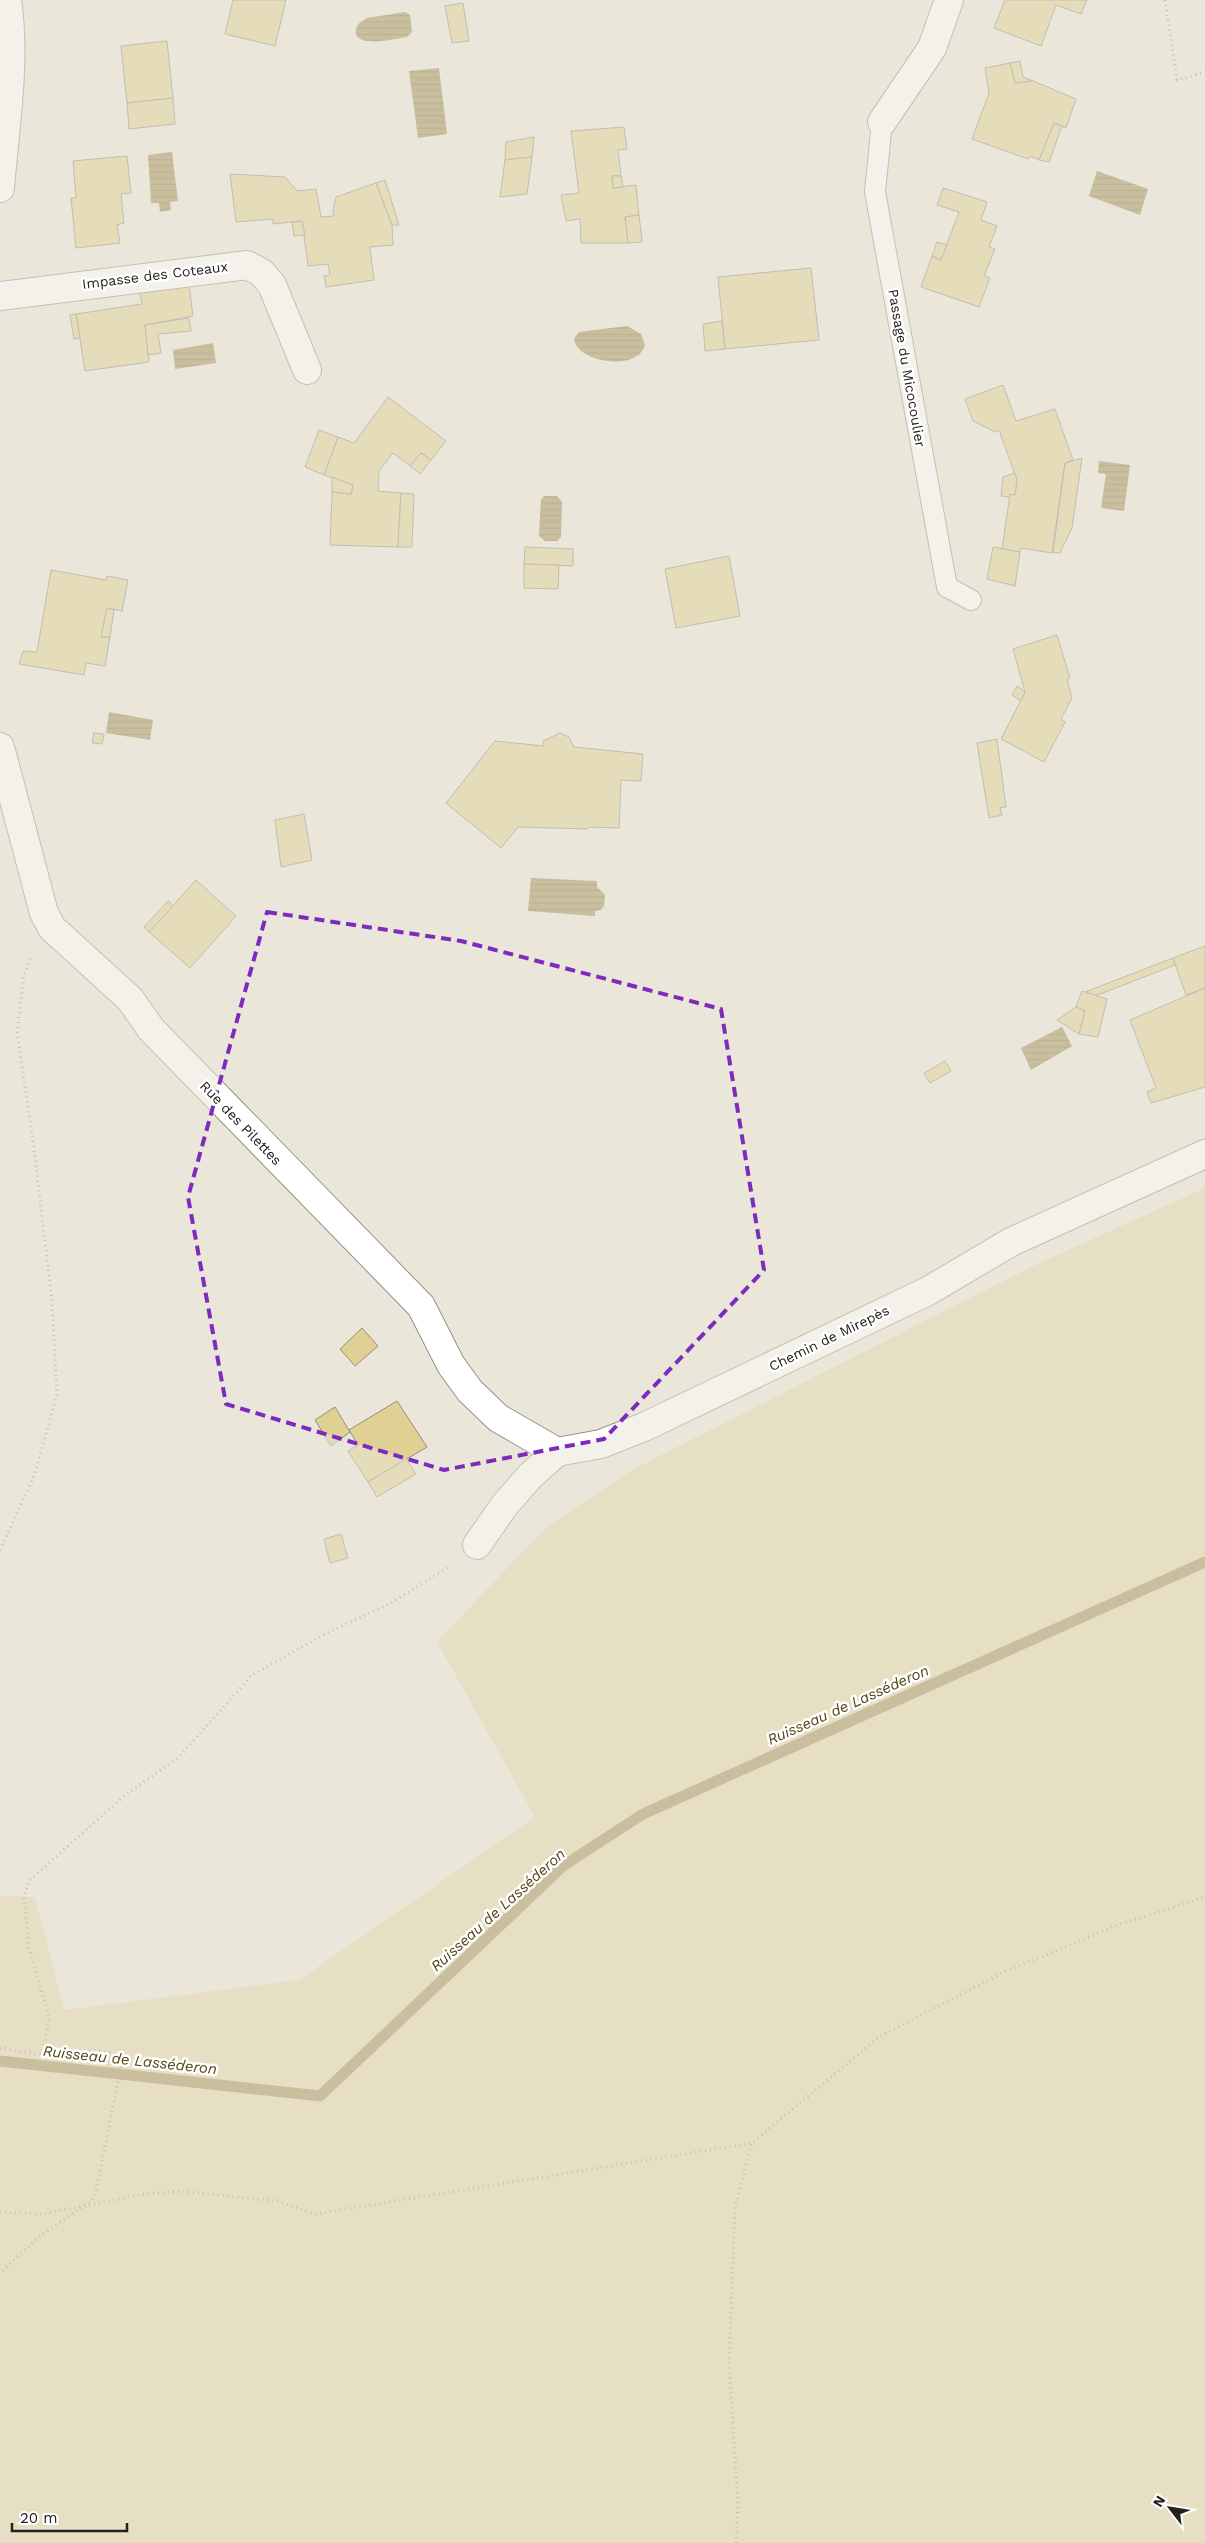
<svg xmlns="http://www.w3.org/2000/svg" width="1205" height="2543" viewBox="0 0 1205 2543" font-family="'Work Sans',sans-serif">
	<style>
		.green { fill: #e3d7ac }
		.water { fill: url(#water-rules) }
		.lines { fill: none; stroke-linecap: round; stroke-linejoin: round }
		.stream { stroke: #a29157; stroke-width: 11 }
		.building { fill: #e1d093; stroke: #918e82 }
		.service-casing { stroke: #969387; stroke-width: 22 }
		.minor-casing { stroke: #969387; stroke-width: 30 }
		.path { stroke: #98958b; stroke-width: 3; stroke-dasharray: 1 4; stroke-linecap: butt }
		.service { stroke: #fff; stroke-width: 20 }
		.minor { stroke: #fff; stroke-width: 28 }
		.marked { fill: none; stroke: #7b2cbf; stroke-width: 4; stroke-dasharray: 10 6; stroke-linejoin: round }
		.labels { text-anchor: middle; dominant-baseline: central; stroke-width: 5; stroke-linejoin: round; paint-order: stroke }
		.street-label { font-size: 14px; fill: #22211c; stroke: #fff }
		.water-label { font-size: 15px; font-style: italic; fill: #514416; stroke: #fff }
	</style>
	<defs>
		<pattern id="water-rules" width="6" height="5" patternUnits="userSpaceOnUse" patternTransform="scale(1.25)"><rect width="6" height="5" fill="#a29157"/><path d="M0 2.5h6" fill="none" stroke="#847647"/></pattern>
	</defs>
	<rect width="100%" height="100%" fill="#eae6d9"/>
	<polygon class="green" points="1205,1188 1205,2543 0,2543 0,1896 35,1897 64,2010 299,1980 535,1817 437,1642 546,1527 632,1470 1033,1266"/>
	<g class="water">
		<path d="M405 12 410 15 412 32 407 37C394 39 345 51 358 24L367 18Z"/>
		<polygon points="439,68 447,134 418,138 409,71"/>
		<polygon points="172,152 178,201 170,202 171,210 160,212 159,203 151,203 148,155"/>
		<polygon points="1097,171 1148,189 1140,215 1089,196"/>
		<path d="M627 326 641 334 645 345C643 350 640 355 635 357 620 367 577 360 574 339L579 332Z"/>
		<polygon points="213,343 216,363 175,369 173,350"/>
		<polygon points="1099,461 1130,465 1124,511 1101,508 1106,474 1098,473"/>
		<polygon points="544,496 557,496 562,502 561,537 557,541 545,541 539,536 541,500"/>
		<polygon points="109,712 153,720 150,740 106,733"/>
		<polygon points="531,878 597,881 597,887 605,895 604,906 601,910 595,911 595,916 528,911"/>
		<polygon points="1062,1027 1072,1046 1031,1070 1021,1048"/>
	</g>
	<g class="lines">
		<polyline class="stream" points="0,2061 320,2096 563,1866 643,1814 1205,1562"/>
	</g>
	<g class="building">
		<polygon points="233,0 286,0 275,46 225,34"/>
		<polygon points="1005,0 1087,0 1081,14 1056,5 1041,46 994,28"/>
		<polygon points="463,3 469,41 452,43 445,6"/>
		<polygon points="167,41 173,98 127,103 121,46"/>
		<polygon points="1020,61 1023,77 1033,81 1015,83 1010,63"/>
		<polygon points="1010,63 1015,83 1033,81 1076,99 1066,128 1054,123 1039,160 1030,156 1028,159 972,139 989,93 985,68"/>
		<polygon points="173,98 175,124 129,129 127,103"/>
		<polygon points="1054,123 1062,126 1049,162 1039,160"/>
		<polygon points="624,127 627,149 618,150 621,176 612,176 613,188 636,185 639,215 625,217 628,243 581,243 580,219 566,221 561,195 579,193 571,131"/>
		<polygon points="534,137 532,157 505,160 506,142"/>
		<polygon points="127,156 131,193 121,194 124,223 117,225 120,243 76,248 71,198 76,198 73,161"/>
		<polygon points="532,157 527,194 500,197 505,160"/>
		<polygon points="230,174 285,177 297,191 316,189 321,217 334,216 333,210 336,197 376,183 392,225 393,245 370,247 374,280 326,287 324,276 330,275 328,264 308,266 302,221 273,224 273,219 236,222"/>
		<polygon points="612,176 621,176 623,187 613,188"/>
		<polygon points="385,180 399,225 392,225 376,183"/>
		<polygon points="943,188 987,202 981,220 997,226 989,247 995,249 984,276 990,278 979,307 921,287 932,256 941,260 959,212 937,205"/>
		<polygon points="639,215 642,242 628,243 625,217"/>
		<polygon points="302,221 305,235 294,236 292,222"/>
		<polygon points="937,242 947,245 941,260 932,256"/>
		<polygon points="811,268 819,340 725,349 718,277"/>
		<polygon points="189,284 193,316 145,325 149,362 85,371 76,314 142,304 140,293"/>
		<polygon points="76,314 80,338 74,339 70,315"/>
		<polygon points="189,318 191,331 158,334 161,353 148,355 145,325"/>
		<polygon points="722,321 725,349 705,351 703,324"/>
		<polygon points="1003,385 1016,421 1055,409 1073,460 1065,463 1052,553 1021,548 1020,552 1002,549 1010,494 1015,495 1017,480 999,430 995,432 973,421 965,399"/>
		<polygon points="388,397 446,441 431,460 421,453 410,466 393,453 379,471 378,491 401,493 398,547 330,545 332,492 351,494 353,485 324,475 338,437 354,443"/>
		<polygon points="319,430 338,437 324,475 305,467"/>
		<polygon points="421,453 431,460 420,474 410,466"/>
		<polygon points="1082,458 1072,528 1060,553 1053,552 1065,463"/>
		<polygon points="1015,473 1017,480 1015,495 1010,494 1009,497 1001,496 1003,477"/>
		<polygon points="332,477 353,485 351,494 332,492"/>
		<polygon points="401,493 414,494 412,547 398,547"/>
		<polygon points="525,547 573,549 573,566 524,564"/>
		<polygon points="993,547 1020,552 1015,586 987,579"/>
		<polygon points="729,556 740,616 676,628 665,569"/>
		<polygon points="524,564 559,565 558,589 524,588"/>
		<polygon points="51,570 106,580 107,576 128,580 122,611 107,608 101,637 110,637 105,666 86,663 84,675 19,664 23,651 37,652"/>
		<polygon points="107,608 114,610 110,637 101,637"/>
		<polygon points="1057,635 1070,678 1067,679 1072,698 1061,719 1065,722 1044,762 1001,739 1025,692 1013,649"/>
		<polygon points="1017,686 1025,692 1021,701 1012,695"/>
		<polygon points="94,733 104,734 102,744 92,743"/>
		<polygon points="560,733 569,737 574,747 643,754 641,781 621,780 619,828 589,827 588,829 518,827 501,848 446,803 495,741 544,746 543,741"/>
		<polygon points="997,739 1006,807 1000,808 1002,815 989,818 977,743"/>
		<polygon points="304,814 312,860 281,867 275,820"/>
		<polygon points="196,880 236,916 190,968 149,932"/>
		<polygon points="168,901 173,906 149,932 144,927"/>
		<polygon points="1205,946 1205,988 1186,995 1173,958"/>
		<polygon points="1173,958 1175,965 1095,996 1085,992"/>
		<polygon points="1205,988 1205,1087 1151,1103 1147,1092 1156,1088 1130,1020"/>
		<polygon points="1082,991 1107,999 1098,1037 1079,1034 1085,1011 1076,1007"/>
		<polygon points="1076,1007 1085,1011 1079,1034 1057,1020"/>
		<polygon points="945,1061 951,1071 930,1083 924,1073"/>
		<polygon points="362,1328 378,1346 355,1366 340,1349"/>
		<polygon points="397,1401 427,1447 368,1482 348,1451 358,1445 349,1430"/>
		<polygon points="335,1407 350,1432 331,1446 315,1420"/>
		<polygon points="406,1459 416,1474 377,1497 368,1482"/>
		<polygon points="341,1534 348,1558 330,1563 324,1539"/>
	</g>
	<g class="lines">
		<g class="service-casing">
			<polyline id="service" points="882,122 875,192 947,587 971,600"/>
		</g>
		<g class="minor-casing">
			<g id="minor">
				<polyline points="882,122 932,48 949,0"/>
				<path d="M0 188C5 126 16 62 7 0"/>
				<polyline points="0,296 247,265 262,273 272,285 307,370"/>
				<polyline points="0,747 44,913 52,928 130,999 151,1029 421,1306 451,1365 470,1391 498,1418 557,1452"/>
				<polyline points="477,1545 504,1506 530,1476 557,1452 601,1444 644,1427 928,1291 1011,1242 1205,1154"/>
			</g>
		</g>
		<g class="path">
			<polyline points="1165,0 1177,80 1205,72"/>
			<polyline points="0,1550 34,1476 57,1395 52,1301 33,1141 17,1032 24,975 31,956"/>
			<polyline points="0,2048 43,2055 101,2050 123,2057 95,2196 87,2204 41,2235 0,2273"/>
			<polyline points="43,2055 49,2017 29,1948 24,1896 29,1881 124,1796 179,1757 252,1675 325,1634 391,1603 450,1566"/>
			<polyline points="0,2212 42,2214 144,2194 179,2191 278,2201 315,2214 752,2143 879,2037 1002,1973 1118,1925 1205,1897"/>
			<polyline points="736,2543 738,2504 729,2362 735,2207 752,2143"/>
		</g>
		<use href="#service" class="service"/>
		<use href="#minor" class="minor"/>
	</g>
	<path d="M0 0H1205V2543H0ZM267 912 461 941 721 1009 764 1270 604 1439 444 1470 226 1404 188 1197Z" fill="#eae6d9" fill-opacity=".55" fill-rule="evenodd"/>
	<path class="marked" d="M267 912 461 941 721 1009 764 1270 604 1439 444 1470 226 1404 188 1197Z"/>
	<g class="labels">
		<g class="street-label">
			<text transform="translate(155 275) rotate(-7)">Impasse des Coteaux</text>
			<text transform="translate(907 368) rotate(80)">Passage du Micocoulier</text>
			<text transform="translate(241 1123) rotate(46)">Rue des Pilettes</text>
			<text transform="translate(829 1338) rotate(-26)">Chemin de Mirepès</text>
		</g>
		<g class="water-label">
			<text transform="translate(848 1705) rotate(-24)">Ruisseau de Lasséderon</text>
			<text transform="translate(498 1910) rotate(-42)">Ruisseau de Lasséderon</text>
			<text transform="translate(130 2060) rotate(6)">Ruisseau de Lasséderon</text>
		</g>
	</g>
	<g transform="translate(1170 2508) rotate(301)" stroke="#ffffff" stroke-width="4" paint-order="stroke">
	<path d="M0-4L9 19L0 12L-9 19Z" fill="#22211c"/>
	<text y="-8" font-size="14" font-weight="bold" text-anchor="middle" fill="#22211c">N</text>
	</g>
	<path d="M12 2523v8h115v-8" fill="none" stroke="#22211c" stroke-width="2.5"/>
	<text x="20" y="2523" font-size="15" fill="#22211c" stroke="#ffffff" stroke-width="4" paint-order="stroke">20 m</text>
</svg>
